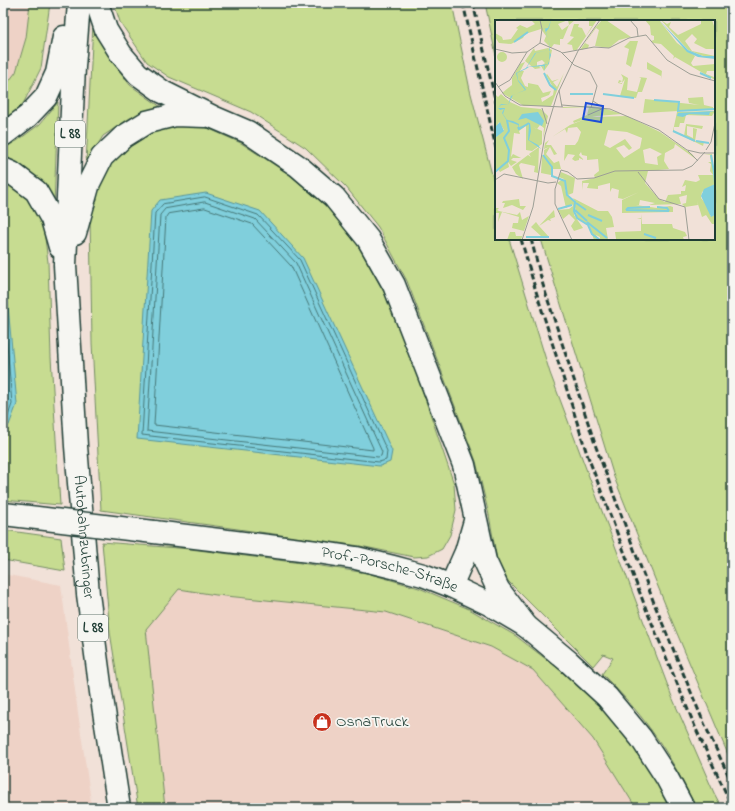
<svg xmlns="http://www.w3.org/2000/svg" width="735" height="811" viewBox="0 0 735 811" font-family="'Indie Flower',sans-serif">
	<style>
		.built { fill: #eed2c6 }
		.green { fill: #c7dc91; stroke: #738c62 }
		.water { fill: #80cfdc; stroke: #599599 }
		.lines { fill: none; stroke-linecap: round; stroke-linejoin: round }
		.shore { stroke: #467777; stroke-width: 1 }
		.minor-casing { stroke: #1f3d34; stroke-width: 25 }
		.highway-casing { stroke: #1f3d34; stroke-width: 25 }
		.minor { stroke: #f6f6f2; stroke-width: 22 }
		.highway { stroke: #f6f6f2; stroke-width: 22 }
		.rail { stroke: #1f3d34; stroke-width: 3; stroke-dasharray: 6 3; stroke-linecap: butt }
		.minor-bridge-casing { stroke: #1f3d34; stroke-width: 25; stroke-linecap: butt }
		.minor-bridge { stroke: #f6f6f2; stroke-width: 22 }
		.labels { text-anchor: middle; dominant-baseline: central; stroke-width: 3.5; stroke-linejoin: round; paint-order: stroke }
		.shield { fill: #f6f6f2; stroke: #60746d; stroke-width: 1 }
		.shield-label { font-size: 15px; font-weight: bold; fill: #1f3d34 }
		.street-label { font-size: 16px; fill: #1f3d34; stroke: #f6f6f2 }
		.poi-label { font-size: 16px; fill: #1f3d34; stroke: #f6f6f2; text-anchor: start }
		.inset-river { fill: none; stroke: #80cfdc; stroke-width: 2 }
		.inset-road { fill: none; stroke: #9d9f96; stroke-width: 1 }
		.view { fill: #1d4ed8; fill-opacity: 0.15; stroke: #1d4ed8; stroke-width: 2 }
		.inset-edge { fill: none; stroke: #1f3d34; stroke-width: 2 }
	</style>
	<rect width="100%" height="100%" fill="#f1e1d8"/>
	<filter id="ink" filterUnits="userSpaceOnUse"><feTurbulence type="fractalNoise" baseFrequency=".025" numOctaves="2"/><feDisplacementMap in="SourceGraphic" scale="8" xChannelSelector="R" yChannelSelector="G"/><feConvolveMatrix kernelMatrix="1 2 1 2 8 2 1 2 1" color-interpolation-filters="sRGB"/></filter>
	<g filter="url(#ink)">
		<g class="built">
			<polygon points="3,3 30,3 26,38 16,72 3,89"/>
			<polygon points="3,574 61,585 78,713 92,808 3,808"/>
			<polygon points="118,577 216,595 386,612 491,647 533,670 593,739 636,808 150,808"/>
		</g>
		<g class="green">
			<polygon points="30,3 50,3 41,68 20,110 3,122 3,89 16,72 26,38"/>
			<path d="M114 3H452L470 90 496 190V239H509L550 373 672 697 714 793 722 808H696C683 781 669 754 651 730 637 710 619 691 602 674L613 658 603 654 593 666 508 581 497 560 489 515 476 461 407 281 378 227 346 187 306 148 251 112 169 77 147 62 120 22Z"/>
			<polygon points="485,3 732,3 732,764 671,619 614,477 541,239 714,239 714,21 496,21 496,56"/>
			<polygon points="93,23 107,54 130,85 161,107 130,118 103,136 86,164"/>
			<polygon points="58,102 54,205 3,159 3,147 17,141 40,124"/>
			<polygon points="177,124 205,127 241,143 290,175 324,204 357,244 385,294 408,348 454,484 456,510 450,535 442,549 428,556 414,557 360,546 101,510 92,343 90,215 98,184 109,162 150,129"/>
			<polygon points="3,180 27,198 43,223 48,262 51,357 60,505 3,500"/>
			<polygon points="3,530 61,538 65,571 3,560"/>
			<polygon points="102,542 190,549 301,563 367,573 419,588 469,609 516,636 560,670 601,707 633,746 657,783 670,808 636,808 593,739 533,670 491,647 386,612 216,595 179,589 146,629 165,808 138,808 110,632"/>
		</g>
		<g class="water">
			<polygon points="206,193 260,211 303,258 392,451 390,462 380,466 137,439 151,211 160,200"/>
			<polygon points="3,274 7,295 17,404 9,425 3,428"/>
		</g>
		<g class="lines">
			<g class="shore">
				<polygon points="205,197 258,215 300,260 387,451 386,460 379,462 142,435 155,213 163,204"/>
				<polygon points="205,202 255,219 296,263 382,452 381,456 378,457 147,431 160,215 165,209"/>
				<polygon points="205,208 252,224 291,266 373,448 373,450 154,425 166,217 168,214"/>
				<polyline points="3,294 12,404 6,422 3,424"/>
				<polyline points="3,351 7,403 3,415"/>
			</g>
			<g class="minor-casing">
				<g id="minor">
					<path id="s1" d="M154 532 317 552 356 558 393 567 423 575 451 586 489 604 526 626 569 662 607 697 641 738 667 778 683 808"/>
				</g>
			</g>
			<g class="highway-casing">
				<g id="highway">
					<path id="s2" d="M79 3 74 67 68 197 65 265 76 446 88 594 101 692 119 808"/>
					<polyline points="97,3 106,30 121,54 138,74 163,92 213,117 248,132 298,166 334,197 368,239 394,285 464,465 485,561 498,589 526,626"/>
					<polyline points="3,135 28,116 46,97 57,73 64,37"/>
					<polyline points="3,169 12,173 36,191 52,219 60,247"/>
					<polyline points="75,233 89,183 102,157 123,137 147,122 175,115 205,116"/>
					<polyline points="451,586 466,552 475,521"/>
				</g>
			</g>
			<use href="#minor" class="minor"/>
			<use href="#highway" class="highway"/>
			<g class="rail">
				<polyline points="463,3 496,148"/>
				<polyline points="473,3 496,103"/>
				<polyline points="521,239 535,288 587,454 646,609 696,729 732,806"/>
				<polyline points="531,239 543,285 596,447 654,603 703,721 732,783"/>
			</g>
			<g class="minor-bridge-casing">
				<polyline id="minor-bridge" points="4,514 154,532"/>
			</g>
			<use href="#minor-bridge" class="minor-bridge"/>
		</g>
	</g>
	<defs>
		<g id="shop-disc" transform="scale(1)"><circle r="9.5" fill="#c8321e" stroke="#f6f6f2"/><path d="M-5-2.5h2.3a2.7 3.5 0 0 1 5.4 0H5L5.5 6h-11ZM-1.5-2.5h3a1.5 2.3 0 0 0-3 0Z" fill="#fff"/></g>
	</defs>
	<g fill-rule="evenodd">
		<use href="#shop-disc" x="322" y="722"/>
	</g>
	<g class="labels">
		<g class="shield">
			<rect x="55" y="121" width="30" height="26" rx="3"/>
			<rect x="78" y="615" width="30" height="26" rx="3"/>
		</g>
		<g class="shield-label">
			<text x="70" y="134">L 88</text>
			<text x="93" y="628">L 88</text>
		</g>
		<g class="street-label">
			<text stroke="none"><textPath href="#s2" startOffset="535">Autobahnzubringer</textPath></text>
			<text stroke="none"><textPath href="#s1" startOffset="239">Prof.-Porsche-Straße</textPath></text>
		</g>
		<g class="poi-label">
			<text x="336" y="722">OsnaTruck</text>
		</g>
	</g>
	<g transform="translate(495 20)">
		<rect width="220" height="220" fill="#f1e1d8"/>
		<path d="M39 0H80L74 5 73 0 63 4 67 10 74 5 68 19H65V25L59 24 56 28 49 21 51 16 46 9 30 14 28 18 16 24 4 23 0 17V13L7 17 8 20 16 19 23 9 21 8 25 5 32 8 40 4 37 1ZM94 0H102L81 31 78 30 77 25 72 24 79 17 75 16 79 4H84L83 7 87 8 91 16 97 6H94ZM107 0H111L136 17 124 20 114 28 100 26 104 10 101 8 90 23 94 25 93 28 85 30 100 8ZM150 0H164L182 23 200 36 196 43 198 46 220 44V54V51H212L211 54 219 57 220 60 180 37 178 39 179 36 166 24 158 23 156 21 159 20V16L156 15 155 6ZM166 0 172 4 176 2 174 7 183 15 206 4V0H217L220 9 219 29H211L199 23 202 19 197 14 190 21 197 31 220 36H208L193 30ZM135 21H143L136 47 131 44 134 29 129 27ZM39 28 40 31 53 28 57 30 54 44 49 51 46 46 50 43 47 40 42 42V46L46 45 44 47 46 48 40 49 30 41ZM2 37a5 5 0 1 1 10 0a5 5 0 1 1-10 0ZM30 42 25 51H29L26 58 30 66 33 67V63L43 65 48 73 56 71 54 75 46 78 47 82 58 75 59 69 51 55 52 54 57 61 64 59 58 62 62 67 69 53 56 86H29L7 73 17 65V58L25 44ZM152 42 167 51 166 59V56L152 49ZM126 54 133 58 132 70 142 72 146 58 144 57 152 58 147 72H143L141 78 125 76 130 59 127 63V64L123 63 124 60 127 61 124 63H127L128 58ZM0 74 3 77 6 74 15 82 26 87 46 89 53 96 48 119 49 108 45 105 42 109 38 107 47 111V124L37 131 31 130V106L24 111 25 114 19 113 16 137 18 134 26 138H18L16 140 22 142 16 146 13 142 14 147 5 152 3 149 0 152V118L9 110 4 102 0 111ZM208 77 209 85 218 87V89L148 93 150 79 204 85 194 83 193 78ZM96 86V89L97 86 108 88 102 93 108 88 127 94 102 96 97 97 132 96 165 112 197 134 202 140 180 124 179 128 170 133 169 141 174 149 153 151 150 163 164 179 170 182 173 175 186 174V171H190L191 165 187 167 190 160 201 162 205 160 203 155H218L215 151 216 144 213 142H216L215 135H209L217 134 220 164 207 172 206 178 217 191 215 196 220 195V204H217L211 195 207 197 202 181 203 185 190 187 187 184 191 183 192 175 184 177 186 184 154 185 160 183 145 180 144 185H141L162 188 175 186 178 187V192L127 193V180L144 172 128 179 123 178 124 170 117 168 115 172V163L103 166V169L92 168 94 163H88V170L87 161 100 158 99 155 104 151 103 139 92 140V136L87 135 86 132 84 135 89 140 84 138V140L80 141 77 139 80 135 73 134 69 141 70 125H80L83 121 86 112 82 107 73 108 72 113 70 109 57 117 75 105 93 98 79 103 78 101 92 95 94 87 68 88V90V87ZM113 110 132 112 147 118 145 128 129 138 121 128 129 125 134 130 137 128 130 119 115 128 109 125ZM155 128 167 134 162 137 163 145 150 143 148 130ZM220 91 217 96 191 95 189 103H185L184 107H179V111L189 116 191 104 208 106 207 109 192 106V115L198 118V108L202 109 200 121 209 122 208 126 178 111 182 92ZM54 120 51 125H56L62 134 59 135 55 127 51 134 59 143 64 141 66 149H58L49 136V130L54 127 49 129 50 123ZM44 127 43 153 39 152 40 146 26 143 24 145 28 159 21 154 17 147 33 135 36 137 34 134ZM47 135 57 146 56 155 46 153ZM66 152 80 158 78 173 73 175 70 168 72 176 79 181 80 185V181L78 178 103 191H113L117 197 119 207 111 208 113 219H121L120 212 146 211V199H142L146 198V194L147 204H177L178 208 190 212 192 216 188 217 189 220H105V217L101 215 104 220H99L94 205 82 198 80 187 79 195 88 208 79 211 76 206 80 200 74 194 68 199 63 190 74 189 78 186 77 184 71 188 66 166 62 163 68 159 71 165 69 159 64 157ZM24 179 25 186H31L28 190 17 185 8 188 10 183H7L8 181ZM1 188H4L2 190 4 191 22 195 25 192 27 200 34 196 26 220H12L15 212H20L21 216H27L29 211 17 208 18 203H23L24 197 7 192 3 202 4 193H0ZM59 190 60 197 55 199 56 201 53 200 44 206 54 217 46 216 36 207 41 202 44 206Z" fill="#c7dc91" fill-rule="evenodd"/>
		<path d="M56 0 54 8 51 12 55 26 54 44 50 45 49 51V46L34 47 31 49 22 53 23 60 30 68 31 70 18 75 13 85H6L3 88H10L8 94 12 100 18 101 24 104 23 108 28 105H31L33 103H35L36 111 34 120 43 125 46 129 33 120 34 104 31 106 28 105 23 109V105L12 101 7 93 9 89 5 90 3 88 6 84 13 85 16 76 30 70 23 61 21 53 31 48 40 33 54 30 55 25 50 10 51 8 48 9 53 8ZM54 30 56 35 53 44 32 47 41 33ZM164 0 193 30 208 36H220V39L203 37 192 32ZM220 91 215 92 214 95 194 94 188 97 182 96 183 93ZM43 92 49 101 47 106 31 98 23 100 27 94ZM5 102 9 111 0 118V107ZM220 164V195L216 197 206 176 209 169Z" fill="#80cfdc" fill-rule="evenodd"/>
		<path class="inset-river" d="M19 22 33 12M49 53 55 65 61 70M205 53 216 58M75 74H98M108 74 139 78M159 80 184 82 183 91 220 89M23 107 24 109 34 103M178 111 200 121M201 121 214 123M48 135 57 147V156L70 161 72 175 80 182 79 191 82 198 93 205 97 214 105 220M216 135 219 152M0 152 13 141 14 130 9 118 14 111 12 100M219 152 220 164M81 183 91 190M162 187 172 188 174 191M63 189 77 185M80 190 92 201M131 190 133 188 155 187M131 190 174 191M93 195 107 201M92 202 112 218M149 214 161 218M31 217H54"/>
		<path class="inset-road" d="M45 0 47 9 45 23M135 0 142 8 143 16M45 23 66 32 79 45 95 52 102 66 96 88M0 29 17 33 32 32 45 23M67 33 99 27 114 28 134 18 151 15 172 40 195 54 220 61M0 62 10 76 25 85 68 87M3 67 15 60 32 32M64 70 67 87M98 81 109 88M67 85 115 89 164 110 192 130 205 133H220M47 88 52 104M93 95 109 88M211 130 216 122 220 103M193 131 203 141M143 152 164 179 190 187 194 220M0 160 9 154 53 163 61 162M27 220 38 187 50 115 62 75 83 31 105 0M77 220 60 184V169L66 150 73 152 82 159 99 158 120 151 188 150 197 146 210 132"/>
		<path class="view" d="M91 83 108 86 106 102 88 99Z"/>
		<rect width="220" height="220" class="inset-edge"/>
	</g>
	<rect width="735" height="811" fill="none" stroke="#f6f6f2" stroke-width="16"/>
	<rect x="8" y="8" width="719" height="795" fill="none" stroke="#1f3d34" stroke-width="1.5" filter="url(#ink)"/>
</svg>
